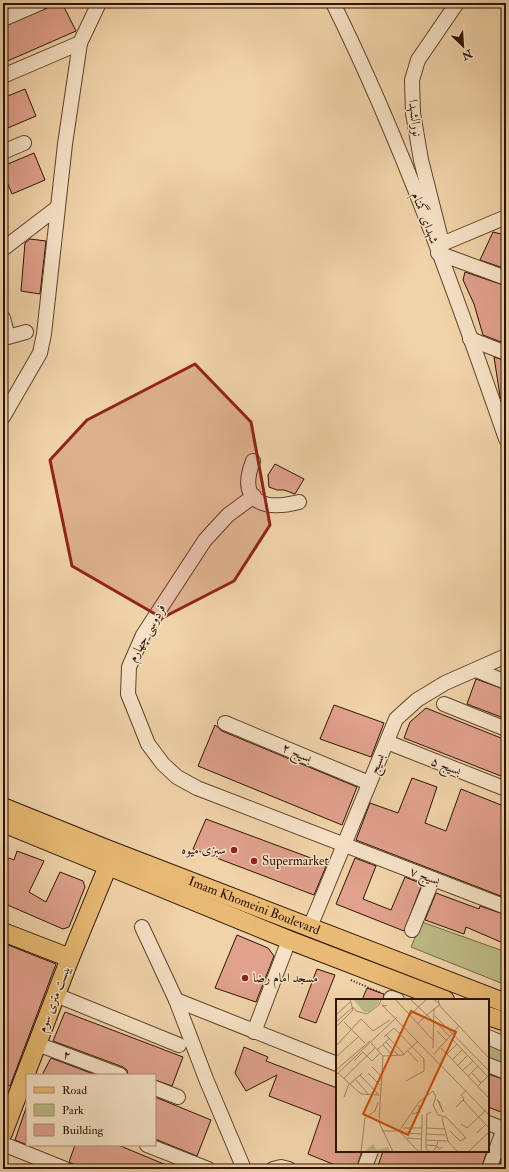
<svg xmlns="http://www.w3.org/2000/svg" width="509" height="1172" viewBox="0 0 509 1172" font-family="'IM FELL Double Pica',Amiri,serif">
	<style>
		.green { fill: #bdbb86; stroke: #766743 }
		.building { fill: #e0a18d; stroke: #2e1300 }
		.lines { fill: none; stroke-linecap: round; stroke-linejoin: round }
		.minor-casing { stroke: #5f432a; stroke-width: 16 }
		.major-casing { stroke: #2e1300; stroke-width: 20 }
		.path { stroke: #2e1300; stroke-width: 2; stroke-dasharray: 1 2; stroke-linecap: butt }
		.minor { stroke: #f6e2c7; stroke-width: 14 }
		.major { stroke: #e8ba74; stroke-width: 18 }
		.marked { fill: #8f2418; fill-opacity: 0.2; stroke: #8f2418; stroke-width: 3; stroke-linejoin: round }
		.poi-dot { fill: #8f2418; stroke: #f6e2c7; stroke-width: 1.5 }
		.labels { text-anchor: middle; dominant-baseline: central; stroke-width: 3; stroke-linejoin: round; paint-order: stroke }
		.street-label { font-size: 13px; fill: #2e1300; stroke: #f6e2c7 }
		.poi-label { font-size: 13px; fill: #2e1300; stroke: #f6e2c7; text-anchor: start }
		.inset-road { fill: none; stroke: #a38665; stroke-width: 1 }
		.view { fill: #cc4e0a; fill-opacity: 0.15; stroke: #cc4e0a; stroke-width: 2 }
		.inset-edge { fill: none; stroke: #2e1300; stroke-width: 2 }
	</style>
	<rect width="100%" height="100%" fill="#f1d3a9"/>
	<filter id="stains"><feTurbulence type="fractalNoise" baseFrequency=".005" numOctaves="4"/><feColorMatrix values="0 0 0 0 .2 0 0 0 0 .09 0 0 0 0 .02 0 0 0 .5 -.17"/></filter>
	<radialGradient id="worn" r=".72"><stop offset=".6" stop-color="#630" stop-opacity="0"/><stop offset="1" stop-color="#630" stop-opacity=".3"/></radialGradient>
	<g class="green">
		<polygon points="422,922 506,952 506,985 411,947"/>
		<polygon points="488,1042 506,1050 506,1065 488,1058"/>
	</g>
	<g class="building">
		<polygon points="3,3 13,3 14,5 3,10"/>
		<polygon points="59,3 62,3 76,31 3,63 3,27"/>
		<polygon points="25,89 36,116 3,130 3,98"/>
		<polygon points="34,153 45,180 12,194 3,172 3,166"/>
		<polygon points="506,231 506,269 480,260 493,232 501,234"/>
		<polygon points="30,239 46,241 40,294 21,291 25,243"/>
		<polygon points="465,272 506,286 506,344 483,335 474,304 463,280"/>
		<polygon points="494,357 506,361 506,403 503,403 500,396"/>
		<polygon points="275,464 304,479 295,494 284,490 277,490 269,487 268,475"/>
		<polygon points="476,679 506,690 506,719 467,704"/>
		<polygon points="334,705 384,723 371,757 320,739"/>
		<polygon points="426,708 506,740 506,778 404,738 410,722"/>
		<polygon points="215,725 222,731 357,787 342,825 198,766"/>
		<polygon points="412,778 437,787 425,823 446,831 461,789 506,807 506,898 356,840 370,803 398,813"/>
		<polygon points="206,819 327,864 314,895 193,849"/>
		<polygon points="17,851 44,861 29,892 46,902 60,872 83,881 85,887 69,927 63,929 3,903 3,856 14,860"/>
		<polygon points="355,858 376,866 363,899 391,910 405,877 422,884 404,931 336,904"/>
		<polygon points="436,893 479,909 480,906 506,915 506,936 503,943 466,927 464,934 425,920"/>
		<polygon points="237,935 268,948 274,956 256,1002 215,988"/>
		<polygon points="3,943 56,964 10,1086 3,1084"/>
		<polygon points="317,969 335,975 316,1023 299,1017"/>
		<polygon points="367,988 384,994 383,1000 362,1000"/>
		<polygon points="65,1012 183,1057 172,1086 155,1080 155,1075 128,1075 127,1070 123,1067 53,1041"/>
		<polygon points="244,1047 268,1057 266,1061 337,1088 337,1151 362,1151 356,1169 345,1169 308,1154 321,1116 269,1096 277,1075 246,1091 235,1073"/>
		<polygon points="51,1058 96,1075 42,1075"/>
		<polygon points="488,1074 506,1080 506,1114 488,1107"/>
		<polygon points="155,1097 211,1120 197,1156 155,1139"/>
		<polygon points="26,1108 27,1108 27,1145 15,1140"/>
		<polygon points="75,1145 118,1145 176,1169 83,1169 69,1162"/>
		<polygon points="383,1151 487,1151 481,1169 377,1169"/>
		<polygon points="504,1154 506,1155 506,1169 498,1169"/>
	</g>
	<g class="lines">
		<g class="minor-casing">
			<g id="minor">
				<path d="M333 3C402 143 455 292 506 439"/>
				<polyline points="3,19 40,3"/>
				<polyline points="3,76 80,43"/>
				<polyline points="3,152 24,143"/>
				<polyline points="440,235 421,160 413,113 412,80 418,60 457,3"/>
				<polyline points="442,244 506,217"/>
				<polyline points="441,248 438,253 506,278"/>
				<polyline points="3,249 58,207"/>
				<polyline points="3,318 8,337 26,332"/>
				<polyline points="470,339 506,353"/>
				<polyline points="3,417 40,353 44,334 65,144 80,43 99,3"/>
				<path d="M253 461C237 502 264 511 299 502"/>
				<polyline points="254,496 228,515 205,540 143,635 129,667 128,694 148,744 163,764 177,777 197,788 506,907"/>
				<polyline points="476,670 506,682"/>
				<polyline points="444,704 506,729"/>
				<polyline points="225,723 369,783"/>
				<polyline points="387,742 506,789"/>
				<polyline points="142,927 176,1000 206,1079 244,1169"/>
				<polyline points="310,927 396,719 417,700 445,683 506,656"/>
				<polyline points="412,930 433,879"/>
				<polyline points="56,995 179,1045"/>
				<polyline points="391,998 397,1000"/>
				<polyline points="176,1000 337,1064"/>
				<polyline points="254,1032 289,940"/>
				<polyline points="488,1037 506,1045"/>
				<polyline points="37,1044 120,1075"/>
				<polyline points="488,1065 506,1072"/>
				<polyline points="155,1088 178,1097"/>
				<polyline points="488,1123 506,1130"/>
				<polyline points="3,1144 65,1169"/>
				<polyline points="147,1145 208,1169"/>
				<polyline points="273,1169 281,1167 289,1169"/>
				<polyline points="364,1169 371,1151"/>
				<polyline points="489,1169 504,1129"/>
			</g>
		</g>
		<g class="major-casing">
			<g id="major">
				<path id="s1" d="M3 807 107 849 506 1003"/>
				<polyline points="3,823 289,940 445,1000"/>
				<polyline points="3,932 70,958"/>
				<polyline points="488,1016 506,1022"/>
				<polyline points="3,1133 70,958 108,866"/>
			</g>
		</g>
		<g class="path">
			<polyline points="501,391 506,393"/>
			<polyline points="351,980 381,993"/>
		</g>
		<use href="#minor" class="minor"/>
		<use href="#major" class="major"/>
	</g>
	<path class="marked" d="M195 364 251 422 270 525 234 581 162 618 72 566 50 460 87 420Z"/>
	<g class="poi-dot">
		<circle cx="234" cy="850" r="4"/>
		<circle cx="254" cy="861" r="4"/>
		<circle cx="245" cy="978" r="4"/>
	</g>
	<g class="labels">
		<g class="street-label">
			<text transform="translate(415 118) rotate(83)">نورالشهدا</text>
			<text transform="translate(425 218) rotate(69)">شهدای گمنام</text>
			<text transform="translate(147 633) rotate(-61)">فردوسی چهارم</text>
			<text transform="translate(297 753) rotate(23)">بسیج ۲</text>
			<text transform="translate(377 764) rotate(-66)">بسیج</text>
			<text transform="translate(446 766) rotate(21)">بسیج ۵</text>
			<text transform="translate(425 876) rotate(20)">بسیج ۷</text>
			<text stroke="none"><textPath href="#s1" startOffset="270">Imam Khomeini Boulevard</textPath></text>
			<text transform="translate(54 999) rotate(-69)">بیست متری سوم</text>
			<text transform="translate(67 1055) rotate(20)">۲</text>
		</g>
		<g class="poi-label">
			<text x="226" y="850" text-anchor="end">سبزی میوه</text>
			<text x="262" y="861">Supermarket</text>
			<text x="253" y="978">مسجد امام رضا</text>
		</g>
	</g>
	<g transform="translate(336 999)">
		<rect width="153" height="153" fill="#f1d3a9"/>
		<path d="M17 0H43V4L33 13H28ZM37 145 41 151 52 148 54 153H28Z" fill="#bdbb86"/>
		<path class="inset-road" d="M59 0 97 41M74 0 98 23M102 0 104 7 153 59M51 7 46 6 153 116M17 8 20 12 31 15 43 6 45 1M0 16 14 3M74 16 90 1M99 17 153 72M99 22 114 38M0 23 16 9M8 23 29 44M82 24 104 5 97 0M0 28 17 11 14 0M101 32 111 42M50 36 68 55M48 38 58 29 88 60V72L70 82M116 40 153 79M50 43 62 56M35 44 47 57M47 46 57 57M0 47 25 20 37 32 54 21M97 49 98 9M105 49 153 99M41 51 54 39M72 52 82 63M98 55 123 27M111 55 121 45M47 57 43 123 57 153M47 57 67 56 81 43M0 58 22 38M116 61 126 51M18 62 27 53 36 62 44 54M122 66 132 56M36 68 45 77M0 71 34 42M127 71 137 62M2 74 25 95 43 96M32 74 44 86M136 74 145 84M0 76 61 18M24 76 43 96M132 77 142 67M8 79 39 49M19 80 33 96M14 85 26 74M142 87 152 77M8 98 13 85M101 100 107 113 103 102M127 101 153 129M120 108 128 100 125 96 130 92M76 115 83 113V106M108 117 106 120 112 142 122 153M125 125 131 129 149 112M67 129H86V116M90 129 109 130M46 132H63L83 153M63 132 83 103 97 92 100 98 97 106 102 116 110 118 130 139 124 142 114 132M68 134 86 135M141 134 150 125M90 135 109 136M71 139 85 140M90 141 112 142M91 146 101 147 103 150 107 148M25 153 29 119 39 112 42 103M85 153 86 129M93 153 90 149V141L91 115 95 113M96 153 100 149 102 142M132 153 153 133"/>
		<path class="view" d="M75 12 120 33 72 136 27 115Z"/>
		<rect width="153" height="153" class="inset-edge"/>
	</g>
	<rect width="509" height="1172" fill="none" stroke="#f1d3a9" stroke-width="16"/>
	<rect x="4" y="4" width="501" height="1164" fill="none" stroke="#2e1300" stroke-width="2"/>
	<rect x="8" y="8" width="493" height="1156" fill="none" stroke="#2e1300"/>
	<rect x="26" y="1074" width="130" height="72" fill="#f6e2c7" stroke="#a68f77"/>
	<rect x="34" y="1087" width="20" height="6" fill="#e8ba74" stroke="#a68f77"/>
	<text x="62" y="1094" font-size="12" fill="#2e1300">Road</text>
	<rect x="34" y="1104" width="20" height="12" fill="#bdbb86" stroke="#a68f77"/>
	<text x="62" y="1114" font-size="12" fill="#2e1300">Park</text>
	<rect x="34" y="1124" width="20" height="12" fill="#e0a18d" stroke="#a68f77"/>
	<text x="62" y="1134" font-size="12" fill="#2e1300">Building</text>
	<g transform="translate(463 46) rotate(155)" stroke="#f6e2c7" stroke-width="3" paint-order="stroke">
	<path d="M0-3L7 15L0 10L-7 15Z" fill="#2e1300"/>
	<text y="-6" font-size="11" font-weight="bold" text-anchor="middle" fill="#2e1300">N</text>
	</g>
	<rect width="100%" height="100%" filter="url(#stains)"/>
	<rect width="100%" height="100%" fill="url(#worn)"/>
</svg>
